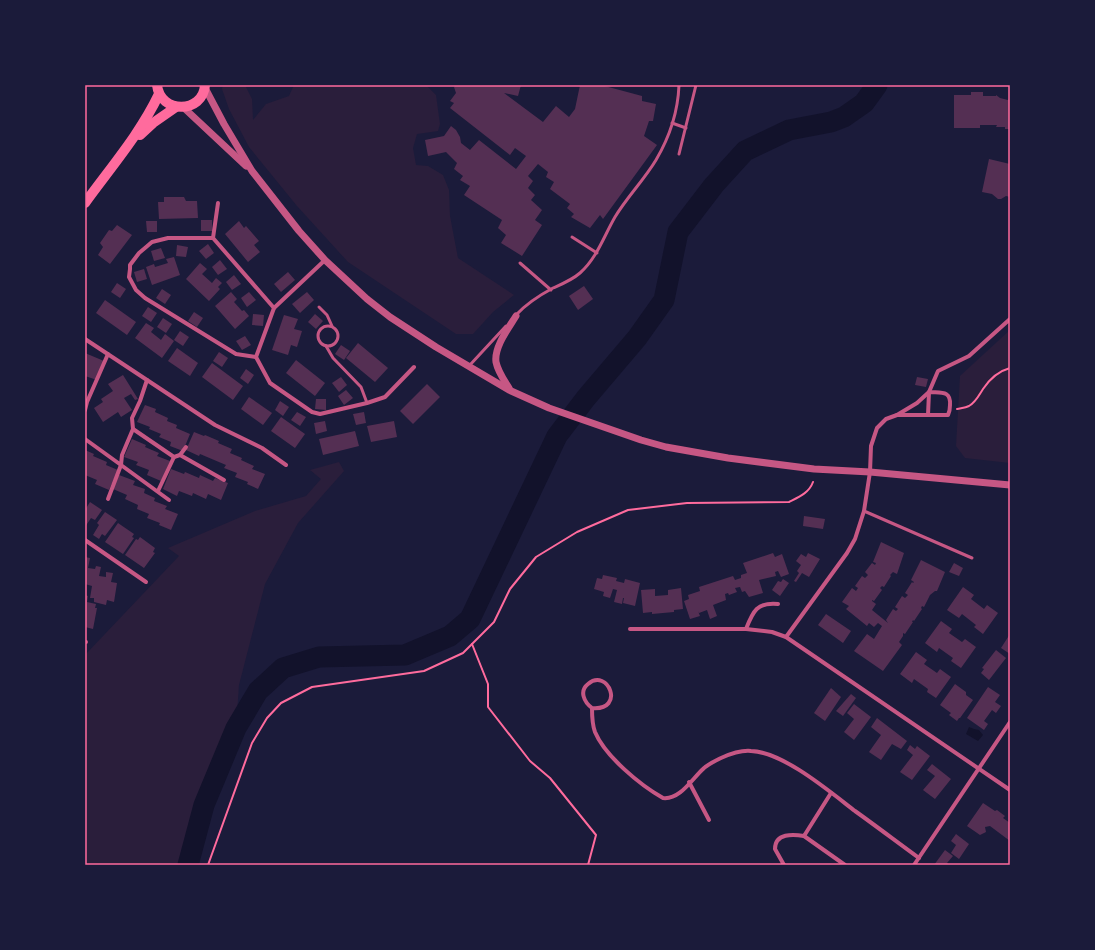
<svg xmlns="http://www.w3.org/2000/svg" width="1095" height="950" viewBox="0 0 1095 950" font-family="'Libre Baskerville',serif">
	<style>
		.green { fill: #2a1e3b }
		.water { fill: #12122b }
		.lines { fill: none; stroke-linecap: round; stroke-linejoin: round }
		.river { stroke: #12122b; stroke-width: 21 }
		.building { fill: #542f53 }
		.path { stroke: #ff6b9d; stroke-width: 2 }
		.service { stroke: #c65784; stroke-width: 3 }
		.minor { stroke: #c65784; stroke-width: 4 }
		.tertiary { stroke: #c65784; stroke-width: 7 }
		.primary { stroke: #ff6b9d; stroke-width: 10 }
		.neatline { fill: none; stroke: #ff6b9d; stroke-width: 1.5 }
	</style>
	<rect width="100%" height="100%" fill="#1b1b3a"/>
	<g class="green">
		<polygon points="223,85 245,85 252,99 253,120 266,104 289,96 294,85 426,85 436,95 440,124 438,131 417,134 413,148 416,165 428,166 443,175 449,190 450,216 458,258 514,295 493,312 473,334 456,334 348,262 297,206 249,147 229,109 222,89"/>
		<polygon points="1010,330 1010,463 965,458 956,446 960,376"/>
		<polygon points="339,462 344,471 298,523 265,584 239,685 236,728 204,805 188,865 85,865 85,655 179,556 168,548 255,511 306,496 321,479 310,470"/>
	</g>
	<polygon class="water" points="969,727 974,729 979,730 983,735 978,741 966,734"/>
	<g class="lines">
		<polyline class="river" points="188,865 204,805 236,728 258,691 283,668 319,657 405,655 450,636 470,619 557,436 586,398 637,338 664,300 678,232 714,185 745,151 789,130 831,122 844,117 864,103 877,85"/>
	</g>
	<g class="building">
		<polygon points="456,85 521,85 518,96 504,93 543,122 556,106 569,117 575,109 580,85 601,85 642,96 642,101 656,104 653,121 649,121 644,136 657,145 603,219 600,215 590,228 571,217 574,214 567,208 570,204 550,189 554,182 546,177 548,172 538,164 528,176 533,181 528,188 535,195 531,200 542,210 535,220 542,225 522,256 501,243 506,235 498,228 502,220 464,195 470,186 460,180 463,176 454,169 457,163 446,152 428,156 425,140 444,136 451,126 456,130 460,137 461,143 470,150 479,140 516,169 526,156 515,148 510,155 450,108 454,103 450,101 456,93 454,87"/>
		<polygon points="971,92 983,92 983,96 996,96 996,95 1000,98 1008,100 1010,97 1010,129 1005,129 1005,127 996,127 997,125 980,125 980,128 954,128 954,95 971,95"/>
		<polygon points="989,159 1010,164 1010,197 1006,196 1001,199 998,199 992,194 982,192"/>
		<polygon points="164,197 184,197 186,201 197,201 198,218 159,219 158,202 164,202"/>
		<rect x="201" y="220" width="11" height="11"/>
		<polygon points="146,221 157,221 157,232 147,232"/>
		<polygon points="239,221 244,228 246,226 259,241 254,245 260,252 248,262 225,234"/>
		<polygon points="117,225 132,235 110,264 98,255 103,247 100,243 109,230 112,231"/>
		<polygon points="208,244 214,253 206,259 199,251"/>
		<polygon points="177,245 188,247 186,257 176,256"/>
		<polygon points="161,248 165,258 154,261 151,251"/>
		<polygon points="174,257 180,275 152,285 146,267 154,264 155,267 168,263 166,259"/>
		<polygon points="220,260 227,269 218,275 212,267"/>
		<polygon points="200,263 207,269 202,274 212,283 216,278 222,283 218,287 220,289 209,301 186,279"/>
		<polygon points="144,269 147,279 137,282 134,272"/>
		<polygon points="288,272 295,280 281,292 274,284"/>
		<polygon points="234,275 241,284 232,290 226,282"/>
		<polygon points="117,283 126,289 120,298 111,292"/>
		<polygon points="584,286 593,299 578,310 569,296"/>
		<polygon points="162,289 171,295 165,304 156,298"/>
		<polygon points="231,292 237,299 234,302 242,311 244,310 249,316 235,329 215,306"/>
		<polygon points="249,292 256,300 247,307 241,298"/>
		<polygon points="307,292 314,300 300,313 292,304"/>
		<polygon points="105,300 136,322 127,335 96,313"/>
		<polygon points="148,307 157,313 151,322 142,316"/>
		<polygon points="194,312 203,318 197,327 188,321"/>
		<polygon points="253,314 264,315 263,326 252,325"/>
		<polygon points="315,314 323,321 316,329 308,322"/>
		<polygon points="284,315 298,319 294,329 302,331 297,347 291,345 288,355 272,350"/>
		<polygon points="163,318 172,324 166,333 157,327"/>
		<polygon points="146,323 154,328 151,332 161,340 165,334 174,341 162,358 135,338"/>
		<polygon points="180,331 189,337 183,346 174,340"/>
		<polygon points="245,336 251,345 242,350 236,341"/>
		<polygon points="358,343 388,368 375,382 346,358"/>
		<polygon points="341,345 350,351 344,360 335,354"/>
		<polygon points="177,348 198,363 190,376 168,361"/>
		<polygon points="219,352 228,358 222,367 213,361"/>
		<polygon points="85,353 104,361 97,380 85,376"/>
		<polygon points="296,360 325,383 315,396 286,373"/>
		<polygon points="212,363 243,386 233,400 202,377"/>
		<polygon points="246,369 254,375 248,384 240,378"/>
		<polygon points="123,375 138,399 135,400 131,394 124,398 132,410 121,417 118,412 103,422 94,408 103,402 101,399 113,391 108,384"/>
		<polygon points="341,377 347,385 339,392 332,383"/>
		<polygon points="917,377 928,379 926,387 915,385"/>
		<polygon points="427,384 440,397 413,424 400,411"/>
		<polygon points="346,390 353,398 344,405 338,396"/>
		<polygon points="249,397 272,413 263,425 241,409"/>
		<polygon points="316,399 326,399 326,410 315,409"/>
		<polygon points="280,401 289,407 283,416 275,410"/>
		<polygon points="145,405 156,409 155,412 168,418 167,421 177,425 176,428 190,434 183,451 170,446 171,442 159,437 161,434 149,429 150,427 137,422"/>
		<polygon points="297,412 306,417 300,426 291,420"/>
		<polygon points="364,412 366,423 356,425 353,414"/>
		<polygon points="281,417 305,434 295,448 271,431"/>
		<polygon points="325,421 327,431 316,434 314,423"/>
		<polygon points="394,421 397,437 371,442 367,426"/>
		<polygon points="355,431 359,446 323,455 319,439"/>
		<polygon points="194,432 204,436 205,435 219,441 218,443 232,449 230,453 242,458 241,460 254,466 252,469 265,474 258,489 247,484 248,482 235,477 237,473 224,468 226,465 200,454 199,456 186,450"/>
		<polygon points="132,439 146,445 145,447 159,453 157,456 170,461 161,481 147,475 149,470 136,465 138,462 124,457"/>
		<polygon points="85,450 94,454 93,456 107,462 106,465 118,470 109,490 95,484 97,480 85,475"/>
		<polygon points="171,469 184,474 185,472 199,478 200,475 213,481 215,478 228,483 221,500 208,494 206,499 193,493 192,496 179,491 177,496 163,489"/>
		<polygon points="119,475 135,481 133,485 145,489 144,493 155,498 154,501 167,506 165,509 178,514 171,530 159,525 160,523 147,518 149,514 137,509 138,505 125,499 127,495 113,489"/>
		<polygon points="90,502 102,510 95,520 91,518 85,527 85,510"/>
		<polygon points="105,512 117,520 105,536 102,534 99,539 93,535 99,525 97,523"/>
		<polygon points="804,516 825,519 823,529 803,526"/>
		<polygon points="118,523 134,534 132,537 134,538 123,554 105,542"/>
		<polygon points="140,537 155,548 153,552 155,553 144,568 125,555 136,539 138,540"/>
		<polygon points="881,542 904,553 897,574 893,572 890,575 891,576 884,587 882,586 880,588 882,590 874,601 872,600 872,601 876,604 872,610 888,623 886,620 893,609 896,611 898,609 895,607 902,596 905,598 908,595 905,593 912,582 913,583 914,582 911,580 921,560 945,572 937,591 935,591 930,595 924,607 922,606 921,608 922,609 914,621 913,620 912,622 913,622 905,634 903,633 903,636 899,642 902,645 883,671 854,651 867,634 874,639 882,626 878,623 874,627 869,623 867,626 846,609 849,606 842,602 852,588 856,591 858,588 855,586 862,576 865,578 868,575 865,572 872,563 875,565 876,563 873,562"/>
		<polygon points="773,553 775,557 782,554 789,574 781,577 778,571 775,572 776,576 759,580 763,593 749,597 745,591 742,592 740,587 735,588 737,592 729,595 728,593 725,594 726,600 713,605 717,616 710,619 707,610 699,613 698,611 700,616 690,619 684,601 689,599 688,595 700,591 699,587 733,576 735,580 741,578 741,575 747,573 743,563"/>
		<polygon points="808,553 820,559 809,577 802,573 796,582 794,581 799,573 797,571 801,565 796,561 801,554 806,557"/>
		<polygon points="85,557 90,558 88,568 95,569 96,566 101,567 99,576 106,577 106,572 113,573 111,582 117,583 114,602 107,600 106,605 94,602 94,598 90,598 92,586 85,584"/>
		<polygon points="954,563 963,568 959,576 949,572"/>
		<polygon points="603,575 617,578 616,581 624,583 625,579 640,583 635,606 623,603 624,598 623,598 622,604 614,602 617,590 613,589 610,598 603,596 604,592 594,589 597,578 602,579"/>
		<polygon points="783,579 789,583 780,596 772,590 778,581 781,582"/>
		<polygon points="963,587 974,595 971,599 984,609 987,605 998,613 983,634 974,627 976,625 962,614 959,618 947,610"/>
		<polygon points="681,588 683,609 674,610 674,612 652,614 652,612 643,613 641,590 655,589 655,596 668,595 668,590"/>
		<polygon points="85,595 88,596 87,602 96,604 95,608 97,608 93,629 85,627"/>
		<polygon points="826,614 851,631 843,643 818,625"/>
		<polygon points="941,621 952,629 949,633 962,642 965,639 976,647 961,668 951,661 953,658 939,648 937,652 925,643"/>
		<polygon points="1010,634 1010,654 1001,648"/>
		<polygon points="996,650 1006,658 989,680 981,673 984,669 982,668"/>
		<polygon points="916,652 927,660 924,664 937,673 940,669 951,677 936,698 927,692 928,689 914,679 912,683 900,674"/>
		<polygon points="955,684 966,692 966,695 973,700 960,718 959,718 957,721 949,715 951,713 940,705"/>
		<polygon points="988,687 1000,695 995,702 1001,706 996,713 992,710 984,721 988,724 984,730 967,718"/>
		<polygon points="831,688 841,697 825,721 814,713"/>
		<polygon points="851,694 856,698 843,716 836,711"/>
		<polygon points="854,704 871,717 854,740 844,732 854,719 847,713"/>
		<polygon points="877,718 907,741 901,749 892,744 881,760 869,752 881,735 871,727"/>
		<polygon points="910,745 915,749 917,746 930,756 912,780 900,772 913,755 907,750"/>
		<polygon points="932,764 951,779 935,799 923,790 935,776 927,770"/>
		<polygon points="983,803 995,811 997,810 1005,816 1003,818 1010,823 1010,841 990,826 985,827 986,832 980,835 967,826"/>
		<polygon points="956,834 969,844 959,859 951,853 956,845 951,841"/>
		<polygon points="945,850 953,856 947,863 950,865 934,865"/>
	</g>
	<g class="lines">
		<g class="path">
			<path d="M957 409C961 408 965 408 969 406 976 402 979 395 983 389 989 380 999 371 1010 368"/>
			<polyline points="472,644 488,684 488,707 530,761 550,778 596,835 588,865"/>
			<path d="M208 865 252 743 267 718 281 703 312 687 424 671 463 653 494 622 510 589 536 557 577 532 628 510 687 503 789 502C799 497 809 493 813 482"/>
		</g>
		<g class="service">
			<polyline points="672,123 686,128"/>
			<polyline points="679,154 696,85"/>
			<polyline points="572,237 597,253"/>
			<polyline points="520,263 551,290"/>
			<polyline points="319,307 327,315 332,326"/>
			<path d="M516 315C526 304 540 295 553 288 562 284 572 280 580 273 597 258 604 236 615 217 627 197 644 180 656 160 669 138 678 111 679 85"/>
			<circle cx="328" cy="336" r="10"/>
			<polyline points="326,346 333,358 361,387 367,403"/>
			<polyline points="469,366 506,326"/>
			<polyline points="864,511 972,558"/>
		</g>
		<g class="minor">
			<polyline points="213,238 218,203"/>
			<polyline points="325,260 274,308 256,357 270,383 312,412 320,414 367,403 385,397 414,367"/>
			<polyline points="85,339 215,425 262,448 286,465"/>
			<polyline points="256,357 236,354 145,298 136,290 129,277 130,269 130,265 139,253 145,248 152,242 168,238 213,238 274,308"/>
			<path d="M929 392C941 393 951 390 950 405 950 409 950 411 948 415H928Z"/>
			<polyline points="85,410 87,402 108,354"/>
			<polyline points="897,415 928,415"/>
			<polyline points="133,429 174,457 180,455 224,480"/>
			<polyline points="85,439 121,465 122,455 133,429 132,418 140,401 147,380"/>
			<polyline points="180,455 186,447"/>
			<polyline points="158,491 174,457"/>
			<polyline points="108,499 121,465 169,500"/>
			<polyline points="85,540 146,582"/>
			<polyline points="630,629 746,629 772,632 786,637 1010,790"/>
			<path d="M746 629C753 611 757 602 778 604"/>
			<polyline points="786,637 847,553 855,539 864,511 870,472 871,446 877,428 886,419 897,415 917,403 929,392 938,371 969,356 1010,319"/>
			<polyline points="85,642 86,642"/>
			<path d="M592 708C626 711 608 667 588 684 579 691 584 702 592 708 592 716 592 724 595 732 605 756 640 785 663 798 680 800 692 779 703 769 708 764 715 761 721 758 730 754 741 750 751 751 783 752 829 791 855 811 876 826 897 842 919 858"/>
			<polyline points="689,782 709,820"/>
			<polyline points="804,836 845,865"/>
			<path d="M784 865 775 849C775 833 793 834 804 836L831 793"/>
			<polyline points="914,865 1010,722"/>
		</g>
		<g class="tertiary">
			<polyline points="205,88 224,124 252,171 299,231 325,260 367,299 390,317 436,347 509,390 549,408 641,440 666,447 728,458 814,469 870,472 1010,485"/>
			<polyline points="183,107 246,166"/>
			<path d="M509 388C504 380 498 372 496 362 494 347 508 329 516 316"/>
		</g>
		<g class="primary">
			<path d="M157 85C160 114 203 114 205 85"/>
			<polyline points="140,135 153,123 176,107"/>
			<path d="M85 203C111 167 140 134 159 94"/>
		</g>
	</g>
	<rect width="1095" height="950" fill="none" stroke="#1b1b3a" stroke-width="172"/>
	<rect x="86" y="86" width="923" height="778" class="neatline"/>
</svg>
